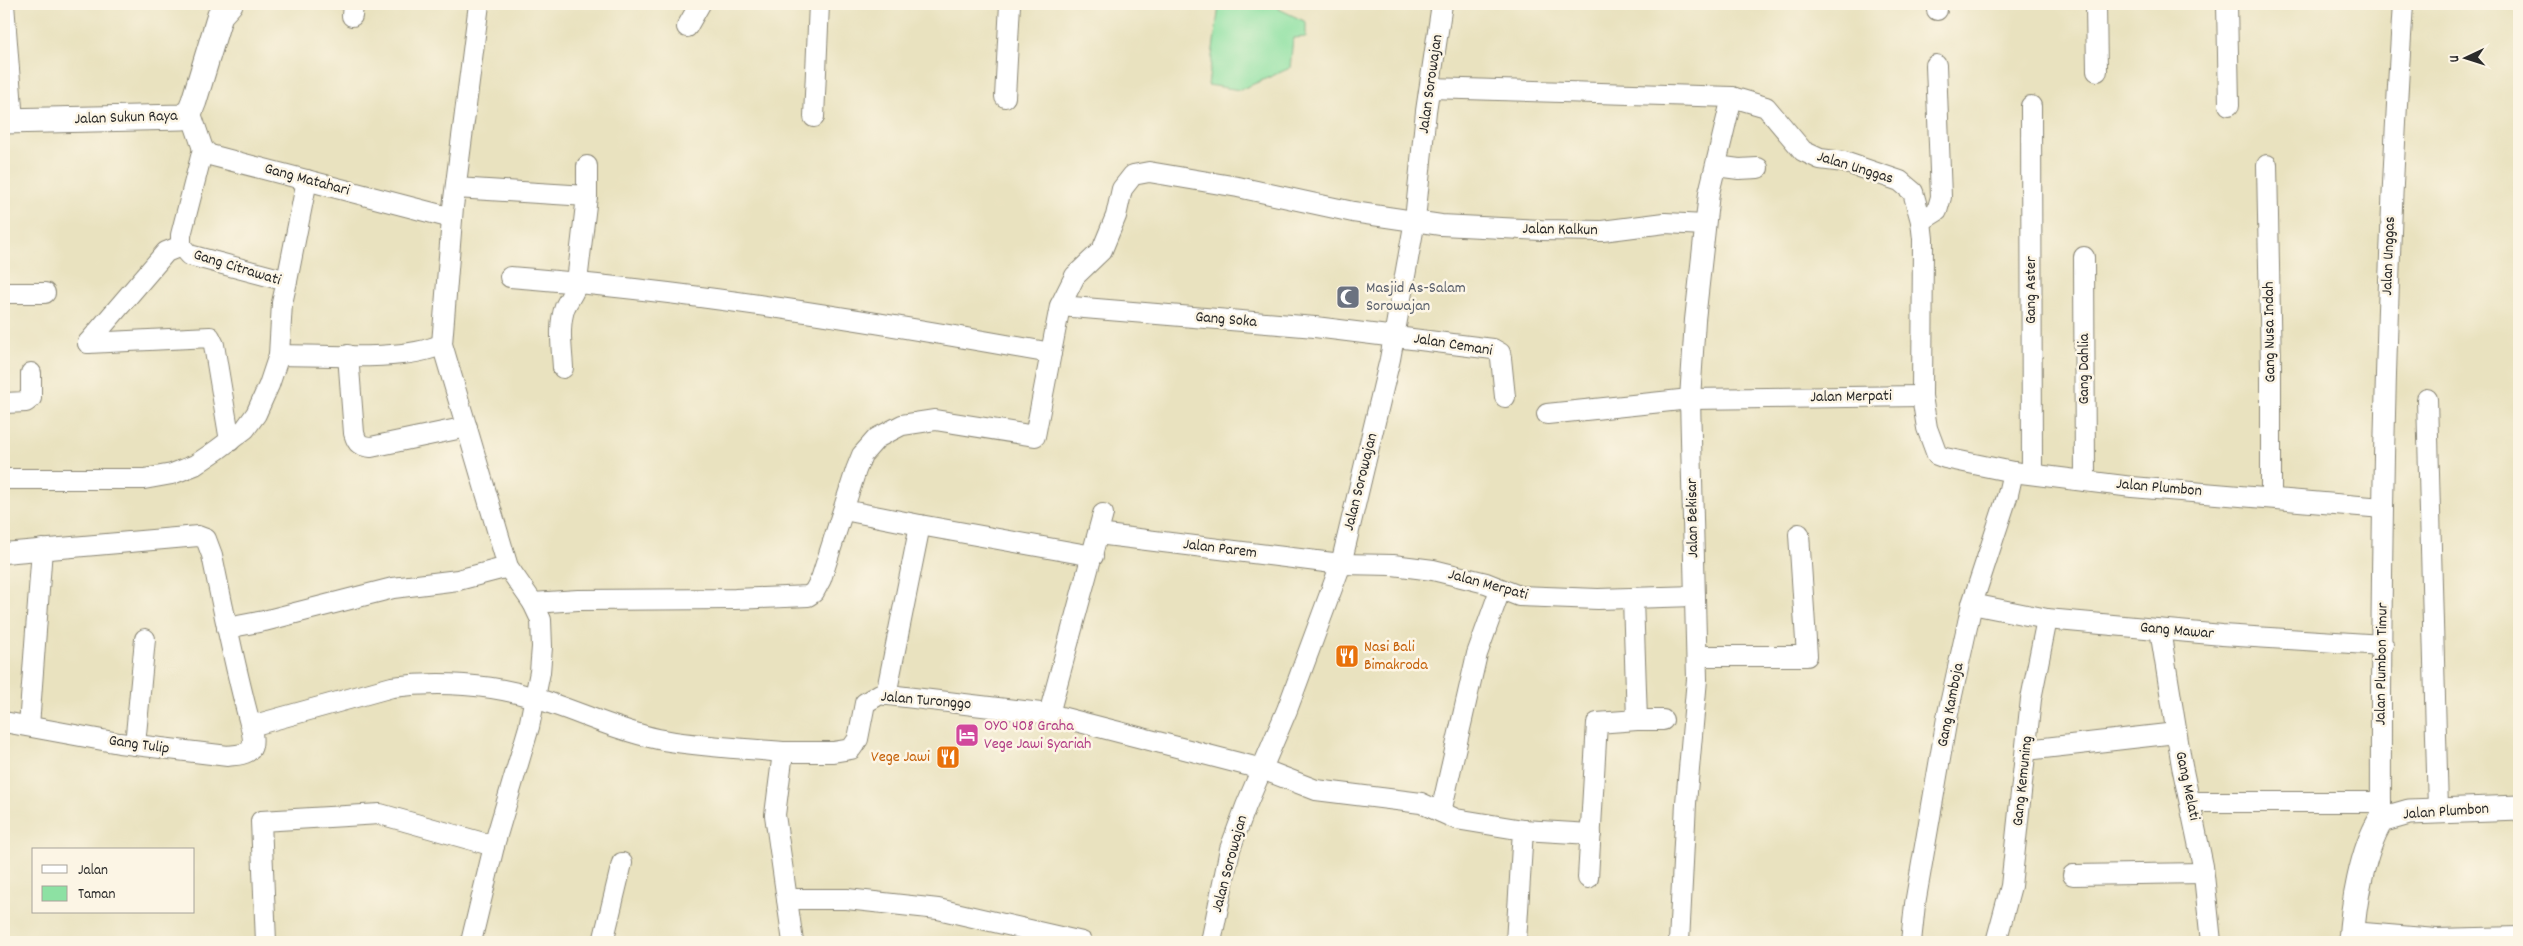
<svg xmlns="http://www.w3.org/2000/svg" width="2523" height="946" viewBox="0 0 2523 946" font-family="Dekko,sans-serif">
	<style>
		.green { fill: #8de1a3; stroke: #5c8667 }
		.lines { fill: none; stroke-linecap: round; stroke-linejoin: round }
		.minor-casing { stroke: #8a8675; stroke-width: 22 }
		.tertiary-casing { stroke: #8a8675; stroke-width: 27 }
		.minor { stroke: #fff; stroke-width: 20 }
		.tertiary { stroke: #fff; stroke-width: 25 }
		.labels { text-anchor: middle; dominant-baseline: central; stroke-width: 5; stroke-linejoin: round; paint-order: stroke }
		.street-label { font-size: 16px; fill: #2b2b2b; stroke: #fcf5e5 }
		.worship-label { font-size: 16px; fill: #5b616d; stroke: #fcf5e5; text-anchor: start }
		.food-label { font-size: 16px; fill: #c56008; stroke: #fcf5e5; text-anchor: start }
		.hotel-label { font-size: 16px; fill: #b23c85; stroke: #fcf5e5; text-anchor: start }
	</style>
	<rect width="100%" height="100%" fill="#fcf5e5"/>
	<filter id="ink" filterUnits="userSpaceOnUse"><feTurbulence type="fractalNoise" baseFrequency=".02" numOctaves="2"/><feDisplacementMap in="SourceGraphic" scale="10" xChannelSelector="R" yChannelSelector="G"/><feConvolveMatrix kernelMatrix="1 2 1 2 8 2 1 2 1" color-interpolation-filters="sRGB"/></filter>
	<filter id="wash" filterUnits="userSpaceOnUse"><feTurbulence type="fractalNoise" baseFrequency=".0096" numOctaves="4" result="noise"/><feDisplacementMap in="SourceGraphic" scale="20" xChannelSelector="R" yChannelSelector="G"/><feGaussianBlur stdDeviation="1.12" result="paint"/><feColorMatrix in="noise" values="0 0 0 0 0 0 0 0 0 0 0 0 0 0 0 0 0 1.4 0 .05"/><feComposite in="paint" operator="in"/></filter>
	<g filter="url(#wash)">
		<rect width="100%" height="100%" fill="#e9e2bf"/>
		<polygon class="green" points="1244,4 1279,4 1279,9 1306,22 1306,37 1293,38 1290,68 1240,90 1208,85 1219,6"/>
	</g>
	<g filter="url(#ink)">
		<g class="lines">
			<g class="minor-casing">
				<g id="minor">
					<polyline points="4,4 13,121"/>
					<polyline points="1937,4 1937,10"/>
					<polyline points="2096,4 2097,71"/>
					<polyline points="2227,4 2229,105"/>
					<polyline points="352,16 353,4"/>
					<polyline points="687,27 700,4"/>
					<polyline points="1430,88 1732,97 1766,107 1803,151 1820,159 1844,162 1900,181 1913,192 1921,221 1923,239 1922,396 1927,428 1937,455 1945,458 2013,472 2132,487 2383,508"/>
					<polyline points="1005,97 1010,4"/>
					<polyline points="2031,106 2032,474"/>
					<polyline points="190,111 203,149 210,155 452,218"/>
					<polyline points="814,117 819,4"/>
					<polyline points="2267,165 2271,367 2271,498"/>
					<polyline points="1716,166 1739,169 1758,168"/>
					<polyline points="456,188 587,196"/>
					<polyline points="1921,221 1937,211 1941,197 1936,65"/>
					<polyline points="2084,257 2085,481"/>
					<path d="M510 277C692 291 871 321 1051 353"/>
					<polyline points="287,281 307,180"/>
					<polyline points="4,293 45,293"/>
					<polyline points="1060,306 1315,327 1493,349 1500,353 1501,358 1505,397"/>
					<polyline points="88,343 210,337 214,345 230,441"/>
					<polyline points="88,343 166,252 181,246"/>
					<path d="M279 355C321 355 407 362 442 344"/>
					<path d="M348 355 354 433C357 444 360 446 371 447L467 427"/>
					<path d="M563 368C562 349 558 326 565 307 569 298 575 292 577 282L587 196V166"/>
					<polyline points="2427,399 2438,810"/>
					<polyline points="4,403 26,402 31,398 31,373"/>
					<polyline points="1547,414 1690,399 1922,396"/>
					<polyline points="4,479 144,479 172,474 195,465 217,450 245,429 256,414 269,385 279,355 282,303 287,281 189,255 181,246 181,235 203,149"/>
					<polyline points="844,510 920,525"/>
					<polyline points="1098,534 1341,564 1393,565 1433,570 1486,583 1519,596 1598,599 1695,596"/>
					<path d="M4 553 198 536 206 539 212 555C223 609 234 663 248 716 250 724 256 743 250 750 245 755 234 755 228 756L119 743 4 722"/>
					<polyline points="533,603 578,600 735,599 808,596 814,592 821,579 856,470 862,455 877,438 902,425 935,420 1035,436 1060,306 1075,276 1102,250 1116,216 1122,189 1133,175 1149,172 1238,187 1353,212 1441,225 1541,230 1602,231 1665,223 1705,225"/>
					<polyline points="1972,604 2047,619 2222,635 2383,645"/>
					<polyline points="227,628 264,621 393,588 458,580 508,567"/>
					<polyline points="2160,630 2182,766 2203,866 2211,942"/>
					<polyline points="1697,656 1807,656 1799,534"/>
					<polyline points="886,695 920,525 1093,556"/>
					<polyline points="1049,714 1103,514"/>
					<polyline points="1637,720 1663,720"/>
					<polyline points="29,726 42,549"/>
					<path d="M251 726 392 687C438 681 491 684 535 698 577 711 615 730 658 739 698 747 742 748 783 752"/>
					<polyline points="135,745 145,639"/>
					<polyline points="2026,750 2176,733"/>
					<polyline points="2190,802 2381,802"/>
					<polyline points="1441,812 1477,654 1500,590"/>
					<path d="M2381 820C2380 548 2385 276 2403 4"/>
					<polyline points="1523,830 1591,834"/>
					<polyline points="2073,875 2203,873"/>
					<polyline points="1588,878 1597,723 1637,720 1633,599"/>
					<polyline points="787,899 847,899 938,909 1082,942"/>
					<polyline points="2352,932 2436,939 2519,937"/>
					<polyline points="266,942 261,821 380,814 494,846"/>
					<polyline points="471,942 495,842 529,727 540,672 542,647 541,620 533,603 508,567 442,344 453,207 479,4"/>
					<polyline points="603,942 622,863"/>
					<polyline points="793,942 775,815 783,752 833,752 851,749 858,739 865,703 880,694 1049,714 1262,769 1316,790 1421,803 1456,819 1523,830 1516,942"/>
					<polyline points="1211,942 1230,849 1246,806 1287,710 1341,564 1390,359 1415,220 1426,111 1442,4"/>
					<polyline points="1679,942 1686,803 1697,679 1690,399 1695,320 1709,193 1732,97"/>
					<polyline points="1911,942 1915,904 1947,718 1972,604 2008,494 2013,472"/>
					<polyline points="1996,942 2011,886 2031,699 2047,619"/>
				</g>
			</g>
			<g class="tertiary-casing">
				<g id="tertiary">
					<polyline points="4,121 183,117 190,111 194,101 220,15 230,4"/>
					<path d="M2351 942C2353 907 2362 850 2381 820L2409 812 2519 808"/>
				</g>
			</g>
			<use href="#minor" class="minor"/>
			<use href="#tertiary" class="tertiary"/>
		</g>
	</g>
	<defs>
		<g id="mosque-square" transform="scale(1.25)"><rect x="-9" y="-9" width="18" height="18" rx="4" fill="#6b7280" stroke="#fcf5e5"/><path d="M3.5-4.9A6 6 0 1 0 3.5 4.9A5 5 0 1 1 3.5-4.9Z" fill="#fff"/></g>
		<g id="restaurant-square" transform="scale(1.25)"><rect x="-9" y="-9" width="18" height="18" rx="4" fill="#e8710a" stroke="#fcf5e5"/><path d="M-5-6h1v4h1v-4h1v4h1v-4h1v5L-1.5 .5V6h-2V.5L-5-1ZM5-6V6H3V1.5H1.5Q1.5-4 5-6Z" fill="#fff"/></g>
		<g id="hotel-square" transform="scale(1.25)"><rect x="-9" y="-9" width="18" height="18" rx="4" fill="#d1479c" stroke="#fcf5e5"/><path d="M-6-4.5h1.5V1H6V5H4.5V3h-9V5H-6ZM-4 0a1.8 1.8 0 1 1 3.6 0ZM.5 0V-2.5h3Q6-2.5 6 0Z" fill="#fff"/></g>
	</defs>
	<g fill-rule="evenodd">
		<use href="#mosque-square" x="1348" y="297"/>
		<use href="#restaurant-square" x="1347" y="656"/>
		<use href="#hotel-square" x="967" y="735"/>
		<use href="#restaurant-square" x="948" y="757"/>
	</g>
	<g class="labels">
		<g class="street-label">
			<text transform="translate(1431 84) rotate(-82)">Jalan Sorowajan</text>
			<text transform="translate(126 118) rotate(-2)">Jalan Sukun Raya</text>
			<text transform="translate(1855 168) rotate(17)">Jalan Unggas</text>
			<text transform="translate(307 180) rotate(15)">Gang Matahari</text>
			<text transform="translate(1560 230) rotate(1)">Jalan Kalkun</text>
			<text transform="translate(2389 256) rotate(-88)">Jalan Unggas</text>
			<text transform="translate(237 268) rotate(17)">Gang Citrawati</text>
			<text transform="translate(2031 290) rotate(-90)">Gang Aster</text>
			<text transform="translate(1226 320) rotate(5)">Gang Soka</text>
			<text transform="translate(2270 332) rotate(-91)">Gang Nusa Indah</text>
			<text transform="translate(1453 345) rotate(9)">Jalan Cemani</text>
			<text transform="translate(2084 369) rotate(-90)">Gang Dahlia</text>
			<text transform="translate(1851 397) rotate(-1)">Jalan Merpati</text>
			<text transform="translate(1361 482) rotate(-76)">Jalan Sorowajan</text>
			<text transform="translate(2159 488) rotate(5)">Jalan Plumbon</text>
			<text transform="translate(1693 518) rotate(-91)">Jalan Bekisar</text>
			<text transform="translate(1220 549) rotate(7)">Jalan Parem</text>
			<text transform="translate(1488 585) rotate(15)">Jalan Merpati</text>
			<text transform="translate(2177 631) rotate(5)">Gang Mawar</text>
			<text transform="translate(2382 664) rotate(-89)">Jalan Plumbon Timur</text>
			<text transform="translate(926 701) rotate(5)">Jalan Turonggo</text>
			<text transform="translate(1951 705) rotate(-79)">Gang Kamboja</text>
			<text transform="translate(139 745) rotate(8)">Gang Tulip</text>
			<text transform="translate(2023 781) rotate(-84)">Gang Kemuning</text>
			<text transform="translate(2187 786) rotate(78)">Gang Melati</text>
			<text transform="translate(2446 812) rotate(-4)">Jalan Plumbon</text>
			<text transform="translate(1230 864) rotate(-75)">Jalan Sorowajan</text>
		</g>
		<g class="worship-label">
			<text x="1366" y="288">Masjid As-Salam<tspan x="1366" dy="18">Sorowajan</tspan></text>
		</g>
		<g class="food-label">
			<text x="1364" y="647">Nasi Bali<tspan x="1364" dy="18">Bimakroda</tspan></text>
			<text x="930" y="757" text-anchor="end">Vege Jawi</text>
		</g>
		<g class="hotel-label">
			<text x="984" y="726">OYO 408 Graha<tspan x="984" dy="18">Vege Jawi Syariah</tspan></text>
		</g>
	</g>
	<rect width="2523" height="946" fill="none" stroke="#fcf5e5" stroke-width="20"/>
	<rect x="32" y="848" width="162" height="65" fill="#fcf5e5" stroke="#a8a49b"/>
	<rect x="42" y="865" width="25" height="8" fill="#ffffff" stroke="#a8a49b"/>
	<text x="78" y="874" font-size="15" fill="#2b2b2b">Jalan</text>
	<rect x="42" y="886" width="25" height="15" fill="#8de1a3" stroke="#a8a49b"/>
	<text x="78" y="898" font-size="15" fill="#2b2b2b">Taman</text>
	<g transform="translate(2466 58) rotate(266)" stroke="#fcf5e5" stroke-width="4" paint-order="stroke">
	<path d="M0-4L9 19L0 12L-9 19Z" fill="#2b2b2b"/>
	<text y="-8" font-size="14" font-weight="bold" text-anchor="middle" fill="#2b2b2b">U</text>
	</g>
</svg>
